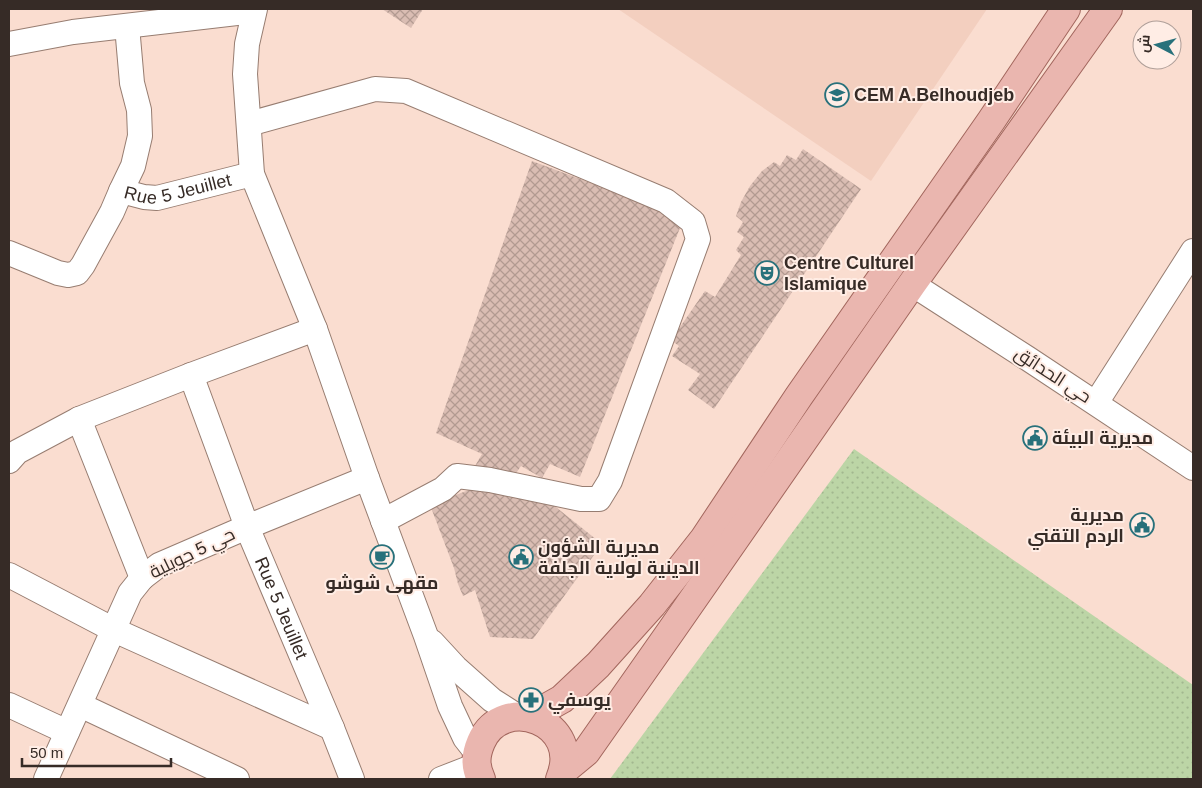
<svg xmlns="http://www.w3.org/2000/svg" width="1202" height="788" viewBox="0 0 1202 788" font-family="Helvetica,Cairo,sans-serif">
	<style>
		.built { fill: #f3cfbf }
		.garden { fill: url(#garden-dots) }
		.building { fill: url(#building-cross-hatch) }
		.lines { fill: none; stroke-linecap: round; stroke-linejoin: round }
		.minor-casing { stroke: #977d71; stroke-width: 26 }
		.major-casing { stroke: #a2665d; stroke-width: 30 }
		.minor { stroke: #fff; stroke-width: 24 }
		.major { stroke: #eab6af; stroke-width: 28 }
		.labels { text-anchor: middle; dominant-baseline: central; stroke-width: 4; stroke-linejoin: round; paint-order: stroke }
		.poi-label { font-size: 18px; font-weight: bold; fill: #362b26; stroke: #ffede5; text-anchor: start }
		.street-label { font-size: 18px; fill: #362b26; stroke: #ffede5 }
	</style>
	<defs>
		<pattern id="garden-dots" width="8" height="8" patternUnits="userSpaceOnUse" patternTransform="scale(1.25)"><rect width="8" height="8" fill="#bcd5a6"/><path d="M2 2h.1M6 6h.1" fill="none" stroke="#a2b78f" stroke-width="1.8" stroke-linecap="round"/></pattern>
		<pattern id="building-cross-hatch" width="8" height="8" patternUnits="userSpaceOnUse" patternTransform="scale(1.25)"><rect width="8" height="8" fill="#dabdb3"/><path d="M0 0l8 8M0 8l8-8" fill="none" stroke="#b29a91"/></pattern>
	</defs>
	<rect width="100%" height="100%" fill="#faddd0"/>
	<polygon class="built" points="618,9 987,9 871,181"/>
	<polygon class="garden" points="854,449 1193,685 1193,779 610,779"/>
	<g class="building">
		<polygon points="382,9 423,9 411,28"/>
		<polygon points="803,149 861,189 714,409 688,390 700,374 672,356 679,346 671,340 705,291 715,297 741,255 736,250 744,237 737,232 743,222 736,216 741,202 750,186 762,171 774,162 780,166 787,155 796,160"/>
		<polygon points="532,161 684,218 580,477 550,464 542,478 521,466 512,479 475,466 482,454 436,433"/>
		<polygon points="479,486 552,504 602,544 533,639 490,637 475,590 463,596 458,584 454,568 430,505"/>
	</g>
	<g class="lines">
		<g class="minor-casing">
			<g id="minor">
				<polyline points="255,9 247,44 245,74 252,174 315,329 367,478 426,636 450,706 465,738 476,752"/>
				<path id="s1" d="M127 26 132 83 139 110 140 136 133 166 121 191 144 197 157 198 252 174"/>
				<polyline points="9,44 73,32 254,11"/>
				<polyline points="249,124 375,89 406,91 666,201 693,222 698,239 610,481 599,499 581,499 490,480 457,476 443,489 383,521"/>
				<polyline points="9,253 58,273 68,275 77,273 83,265 95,243 112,212 121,191"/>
				<polyline points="912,284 1027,358 1193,468"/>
				<path id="s2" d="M191 375 247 527 332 728 352 779"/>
				<polyline points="1096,403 1193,251"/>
				<polyline points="79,419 142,578"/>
				<polyline points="9,461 17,452 79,419 191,375 315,329"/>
				<polyline points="9,575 114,630 332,728"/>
				<polyline points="432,642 456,668 492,700 517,716"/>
				<polyline points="9,705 67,732"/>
				<polyline points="80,705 237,779"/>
				<polyline points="46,779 130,593 142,578 159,565 247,527 367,478"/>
				<polyline points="441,779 477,765"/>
			</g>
		</g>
		<g class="major-casing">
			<g id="major">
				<polyline points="530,717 562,699 598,665 652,605 704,539 799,396 991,121 1066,9"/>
				<polyline points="563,771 586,752 671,631 912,284 1108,9"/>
				<path d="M481 779C475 766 475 756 481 742 503 692 584 722 560 779"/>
			</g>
		</g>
		<use href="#minor" class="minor"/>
		<use href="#major" class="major"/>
	</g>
	<defs>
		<g id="school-ring" transform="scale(1.25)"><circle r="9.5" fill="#ffede5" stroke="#28717b" stroke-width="1.5"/><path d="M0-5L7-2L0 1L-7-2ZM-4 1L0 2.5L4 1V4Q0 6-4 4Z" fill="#28717b"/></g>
		<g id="theatre-ring" transform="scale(1.25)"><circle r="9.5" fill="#ffede5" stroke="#28717b" stroke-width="1.5"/><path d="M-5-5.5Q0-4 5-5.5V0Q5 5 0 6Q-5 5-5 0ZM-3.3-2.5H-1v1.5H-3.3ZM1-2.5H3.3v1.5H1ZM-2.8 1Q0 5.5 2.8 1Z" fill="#28717b"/></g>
		<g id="civic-ring" transform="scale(1.25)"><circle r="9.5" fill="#ffede5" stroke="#28717b" stroke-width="1.5"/><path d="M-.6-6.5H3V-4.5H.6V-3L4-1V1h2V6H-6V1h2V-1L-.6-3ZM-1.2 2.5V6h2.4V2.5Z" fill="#28717b"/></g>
		<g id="cafe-ring" transform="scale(1.25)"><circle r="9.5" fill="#ffede5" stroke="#28717b" stroke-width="1.5"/><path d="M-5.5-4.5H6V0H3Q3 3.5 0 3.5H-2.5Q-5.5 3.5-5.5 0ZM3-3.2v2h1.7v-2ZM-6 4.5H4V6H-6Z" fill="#28717b"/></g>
		<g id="pharmacy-ring" transform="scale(1.25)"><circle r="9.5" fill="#ffede5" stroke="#28717b" stroke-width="1.5"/><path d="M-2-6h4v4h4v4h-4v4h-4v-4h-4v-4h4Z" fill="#28717b"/></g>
	</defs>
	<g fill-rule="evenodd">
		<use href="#school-ring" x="837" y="95"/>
		<use href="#theatre-ring" x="767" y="273"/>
		<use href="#civic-ring" x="1035" y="438"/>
		<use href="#civic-ring" x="1142" y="525"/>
		<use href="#cafe-ring" x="382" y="557"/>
		<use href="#civic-ring" x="521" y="557"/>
		<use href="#pharmacy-ring" x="531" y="700"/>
	</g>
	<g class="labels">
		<g class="poi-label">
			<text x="854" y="95">CEM A.Belhoudjeb</text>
			<text x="784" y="263">Centre Culturel<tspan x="784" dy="21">Islamique</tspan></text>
			<text x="1052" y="438">مديرية البيئة</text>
			<text x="1124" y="515" text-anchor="end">مديرية<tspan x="1124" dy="21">الردم التقني</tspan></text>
			<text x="538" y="547">مديرية الشؤون<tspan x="538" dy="21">الدينية لولاية الجلفة</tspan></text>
			<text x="382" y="583" text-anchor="middle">مقهى شوشو</text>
			<text x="548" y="700">يوسفي</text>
		</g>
		<g class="street-label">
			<text stroke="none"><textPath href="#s1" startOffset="228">Rue 5 Jeuillet</textPath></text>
			<text transform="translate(1053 375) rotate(33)">حي الحدائق</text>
			<text transform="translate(192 553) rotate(-26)">حي 5 جويلية</text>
			<text stroke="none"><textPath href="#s2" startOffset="250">Rue 5 Jeuillet</textPath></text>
		</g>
	</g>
	<rect width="1202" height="788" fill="none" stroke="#362b26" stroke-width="20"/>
	<g transform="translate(1157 45) rotate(276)"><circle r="24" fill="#ffede5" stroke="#af9f99"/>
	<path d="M0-4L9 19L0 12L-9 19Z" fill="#28717b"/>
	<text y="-8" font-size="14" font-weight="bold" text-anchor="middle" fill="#362b26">ش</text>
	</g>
	<path d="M22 758v8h149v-8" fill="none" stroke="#362b26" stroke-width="2.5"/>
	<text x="30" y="758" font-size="15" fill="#362b26" stroke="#ffede5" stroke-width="4" paint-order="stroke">50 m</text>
</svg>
